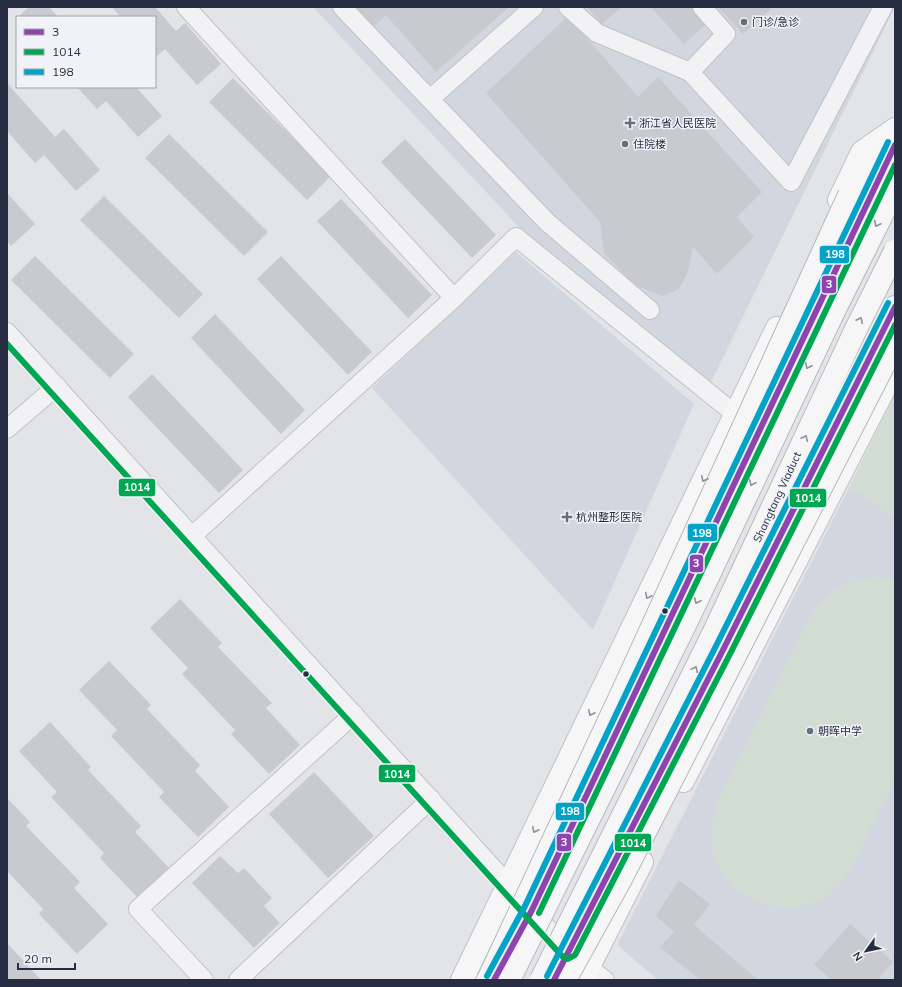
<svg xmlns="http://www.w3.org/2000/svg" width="902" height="987" viewBox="0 0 902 987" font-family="Mulish,'Noto Sans SC',sans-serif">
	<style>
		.built { fill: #d2d7df }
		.green { fill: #d1dcd2 }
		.building { fill: #c8cacf }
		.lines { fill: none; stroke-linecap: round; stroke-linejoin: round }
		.minor-casing { stroke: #c0c2c6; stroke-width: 20 }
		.major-casing { stroke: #bec1c6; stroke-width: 24 }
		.highway-casing { stroke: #b4b7bd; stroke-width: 24 }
		.minor { stroke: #f2f2f4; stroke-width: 18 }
		.major { stroke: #f6f6f7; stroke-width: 22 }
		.highway { stroke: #f6f6f7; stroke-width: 22 }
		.highway-bridge-casing { stroke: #b4b7bd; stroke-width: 24; stroke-linecap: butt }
		.highway-bridge { stroke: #f6f6f7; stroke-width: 22 }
		.bus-1-casing { stroke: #f0f2f7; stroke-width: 9 }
		.bus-2-casing { stroke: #f0f2f7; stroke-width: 9 }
		.bus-3-casing { stroke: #f0f2f7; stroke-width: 9 }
		.bus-1 { stroke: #8e44ad; stroke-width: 6 }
		.bus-2 { stroke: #00a651; stroke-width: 6 }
		.bus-3 { stroke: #02a3c7; stroke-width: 6 }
		.oneway { stroke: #8e929d }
		.poi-dot { fill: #686e7d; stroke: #f0f2f7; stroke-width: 1.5 }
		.bus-dot { fill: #272e43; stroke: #f0f2f7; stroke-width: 1.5 }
		.labels { text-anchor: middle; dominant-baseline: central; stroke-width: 3; stroke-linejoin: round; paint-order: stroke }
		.poi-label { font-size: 11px; fill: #272e43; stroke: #f0f2f7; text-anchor: start }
		.street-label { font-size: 11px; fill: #272e43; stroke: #f0f2f7 }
		.line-badge { stroke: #f0f2f7; stroke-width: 1.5 }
		.badge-label { font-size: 11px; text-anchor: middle; font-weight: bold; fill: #fff }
	</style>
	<rect width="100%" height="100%" fill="#e2e4e8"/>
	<g class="built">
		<polygon points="313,7 895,7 711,382 530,239"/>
		<polygon points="516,252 694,404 593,630 372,388"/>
		<polygon points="850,486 895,517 895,980 658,980 617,945"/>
	</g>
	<g class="green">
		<polygon points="895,394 895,517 850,486"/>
		<path d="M874 577 895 580C895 631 895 681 895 731 895 744 898 769 894 780 889 793 881 807 874 820 863 842 854 868 837 886 796 930 716 901 711 842 710 824 715 811 721 795L812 613C833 588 842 583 874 577Z"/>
	</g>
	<g class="building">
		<polygon points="29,7 49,7 58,17 18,17"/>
		<polygon points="112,7 155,7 176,31 185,23 221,64 197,85 165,49 156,57 155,55 155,17 121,17"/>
		<polygon points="353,7 509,7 436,72 386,15 372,28"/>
		<polygon points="587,7 622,7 602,24"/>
		<polygon points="651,7 693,7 707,23 684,44"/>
		<polygon points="718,7 768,7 770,10 743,34"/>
		<polygon points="568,16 638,97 658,77 762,192 737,217 754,237 717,274 693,247 688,272 679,289 663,296 634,285 604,253 600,222 486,93"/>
		<polygon points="233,78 331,176 307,200 209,102"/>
		<polygon points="7,83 55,137 64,129 100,170 76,191 44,155 35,163 7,131"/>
		<polygon points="77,87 136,87 162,116 138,137 106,101 97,109"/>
		<polygon points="169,134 268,232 244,256 145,158"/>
		<polygon points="405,139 496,235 472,258 381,162"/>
		<polygon points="7,193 35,224 11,246 7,241"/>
		<polygon points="104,196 203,294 179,318 80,220"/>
		<polygon points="341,199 432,295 408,318 317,221"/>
		<polygon points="35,256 134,354 110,378 11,280"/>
		<polygon points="281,256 372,352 348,375 257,279"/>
		<polygon points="215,314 305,410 281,434 191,338"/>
		<polygon points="152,374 243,470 219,493 128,397"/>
		<polygon points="180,599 222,643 218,647 272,703 266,708 300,745 269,774 231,734 235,730 182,674 188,668 150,628"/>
		<polygon points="109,661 151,705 147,709 200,765 195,771 229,807 198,837 159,797 164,792 111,736 117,730 79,690"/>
		<polygon points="50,722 91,767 88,770 141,826 135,832 169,868 138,898 100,858 104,853 51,797 57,792 19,751"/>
		<polygon points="314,772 374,836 328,878 269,814"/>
		<polygon points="7,798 30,822 26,826 80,882 74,888 108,924 77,954 39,914 43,909 7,871"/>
		<polygon points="220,856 238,873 244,868 272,898 264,906 280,923 254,948 192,883"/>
		<polygon points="679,880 710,904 694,925 758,980 700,980 660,947 674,932 656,916"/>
		<polygon points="850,924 893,962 879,978 881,980 832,980 814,965"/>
		<polygon points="7,943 41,980 7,980"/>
	</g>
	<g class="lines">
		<g class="minor-casing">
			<g id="minor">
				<polyline points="186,7 454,298"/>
				<polyline points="342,7 547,222 650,310"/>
				<polyline points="568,7 597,33 690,72 726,34 702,7"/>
				<polyline points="690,72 791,182 883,7"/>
				<polyline points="430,99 534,7"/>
				<polyline points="7,332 568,951 605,980"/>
				<polyline points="7,429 57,386"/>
				<polyline points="192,536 454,298 516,237 735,414"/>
				<polyline points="204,980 138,909 354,714"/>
				<polyline points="238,980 431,799"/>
			</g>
		</g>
		<g class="major-casing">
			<g id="major">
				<polyline points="839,200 862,152 895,129"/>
				<polyline points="594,778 763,421 876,188 895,145"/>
				<polyline points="683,781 895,368"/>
				<polyline points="555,979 724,648 895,307"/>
				<polyline points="462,980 777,328"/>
				<polyline points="582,980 642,862"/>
			</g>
		</g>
		<g class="highway-casing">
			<polyline id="highway" points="849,195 895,135"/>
		</g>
		<use href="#minor" class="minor"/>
		<use href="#major" class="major"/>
		<use href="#highway" class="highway"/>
		<g class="highway-bridge-casing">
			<g id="highway-bridge">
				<polyline points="488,980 626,684 849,195"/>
				<polyline points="509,980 686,623 835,309 895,189"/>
				<polyline points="541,980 712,636 856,329 895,251"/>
				<polyline points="565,980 621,879 895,343"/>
			</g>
		</g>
		<use href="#highway-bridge" class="highway-bridge"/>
		<g class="bus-1-casing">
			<g id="bus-1">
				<polyline points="494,980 532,910 895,145"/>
				<polyline points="554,980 724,648 895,307"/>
			</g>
		</g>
		<g class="bus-2-casing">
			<g id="bus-2">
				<polyline points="7,344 562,956 568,959 575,955 731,652 895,325"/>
				<polyline points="539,913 895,165"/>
			</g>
		</g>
		<g class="bus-3-casing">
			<g id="bus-3">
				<polyline points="487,976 525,906 888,142"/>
				<polyline points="547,976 717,644 888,303"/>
			</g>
		</g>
		<use href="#bus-1" class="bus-1"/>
		<use href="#bus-2" class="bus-2"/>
		<use href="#bus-3" class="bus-3"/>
	</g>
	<defs><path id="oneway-chevron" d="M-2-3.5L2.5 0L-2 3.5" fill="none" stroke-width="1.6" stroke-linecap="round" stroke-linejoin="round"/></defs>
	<g class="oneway">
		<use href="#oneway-chevron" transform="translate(877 224) rotate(117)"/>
		<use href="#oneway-chevron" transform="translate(860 320) rotate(-64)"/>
		<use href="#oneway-chevron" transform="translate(808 366) rotate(115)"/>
		<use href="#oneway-chevron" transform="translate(805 438) rotate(-65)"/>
		<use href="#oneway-chevron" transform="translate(704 479) rotate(116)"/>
		<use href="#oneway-chevron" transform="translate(752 483) rotate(115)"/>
		<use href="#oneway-chevron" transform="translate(648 596) rotate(116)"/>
		<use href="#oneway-chevron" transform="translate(697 601) rotate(115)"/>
		<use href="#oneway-chevron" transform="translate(695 669) rotate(-64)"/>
		<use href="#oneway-chevron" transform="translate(591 713) rotate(116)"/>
		<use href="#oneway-chevron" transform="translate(535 830) rotate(116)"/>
	</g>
	<g class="poi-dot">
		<circle cx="744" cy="22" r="4"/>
		<path d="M628 117h4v4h4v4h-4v4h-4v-4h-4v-4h4z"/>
		<circle cx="625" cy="144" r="4"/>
		<path d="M565 511h4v4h4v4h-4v4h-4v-4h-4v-4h4z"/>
		<circle cx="810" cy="731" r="4"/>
	</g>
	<g class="bus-dot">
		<circle cx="665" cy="611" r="3.5"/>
		<circle cx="306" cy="674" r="3.5"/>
	</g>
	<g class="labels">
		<g class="poi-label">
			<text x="752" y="22">门诊/急诊</text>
			<text x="639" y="123">浙江省人民医院</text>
			<text x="633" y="144">住院楼</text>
			<text x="576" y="517">杭州整形医院</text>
			<text x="818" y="731">朝晖中学</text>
		</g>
		<g class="street-label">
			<text transform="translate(777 497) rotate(-65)">Shangtang Viaduct</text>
		</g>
	</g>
	<g class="line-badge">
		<rect x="819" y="245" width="31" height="19" rx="4" fill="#02a3c7"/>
		<rect x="821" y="275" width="16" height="19" rx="4" fill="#8e44ad"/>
		<rect x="118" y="478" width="38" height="19" rx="4" fill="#00a651"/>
		<rect x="789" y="488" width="38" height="20" rx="4" fill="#00a651"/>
		<rect x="687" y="523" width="31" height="19" rx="4" fill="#02a3c7"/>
		<rect x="689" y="554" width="15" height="19" rx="4" fill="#8e44ad"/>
		<rect x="378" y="764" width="38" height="19" rx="4" fill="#00a651"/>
		<rect x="555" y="802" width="30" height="19" rx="4" fill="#02a3c7"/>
		<rect x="556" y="833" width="16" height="19" rx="4" fill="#8e44ad"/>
		<rect x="614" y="833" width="38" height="19" rx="4" fill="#00a651"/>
	</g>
	<g class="badge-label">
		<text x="835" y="258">198</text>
		<text x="829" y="288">3</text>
		<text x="137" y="491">1014</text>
		<text x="808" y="502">1014</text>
		<text x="702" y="537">198</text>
		<text x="696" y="567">3</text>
		<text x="397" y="778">1014</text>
		<text x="570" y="815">198</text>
		<text x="564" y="846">3</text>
		<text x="633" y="847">1014</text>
	</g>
	<rect width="902" height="987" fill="none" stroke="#272e43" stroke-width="16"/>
	<rect x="16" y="16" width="140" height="72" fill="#f0f2f7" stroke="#a0a4af"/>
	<rect x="24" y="29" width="20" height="6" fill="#8e44ad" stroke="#a0a4af"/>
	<text x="52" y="36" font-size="12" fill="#272e43">3</text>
	<rect x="24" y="49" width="20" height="6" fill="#00a651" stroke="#a0a4af"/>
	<text x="52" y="56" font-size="12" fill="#272e43">1014</text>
	<rect x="24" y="69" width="20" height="6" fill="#02a3c7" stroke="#a0a4af"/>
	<text x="52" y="76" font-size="12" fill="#272e43">198</text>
	<g transform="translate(866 951) rotate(237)" stroke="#f0f2f7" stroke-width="3" paint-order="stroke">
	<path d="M0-3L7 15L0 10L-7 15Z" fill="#272e43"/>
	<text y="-6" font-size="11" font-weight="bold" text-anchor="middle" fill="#272e43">N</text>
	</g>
	<path d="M18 963v6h57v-6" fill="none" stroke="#272e43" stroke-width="2"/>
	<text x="24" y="963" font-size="12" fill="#272e43" stroke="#f0f2f7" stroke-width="3" paint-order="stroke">20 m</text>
</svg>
